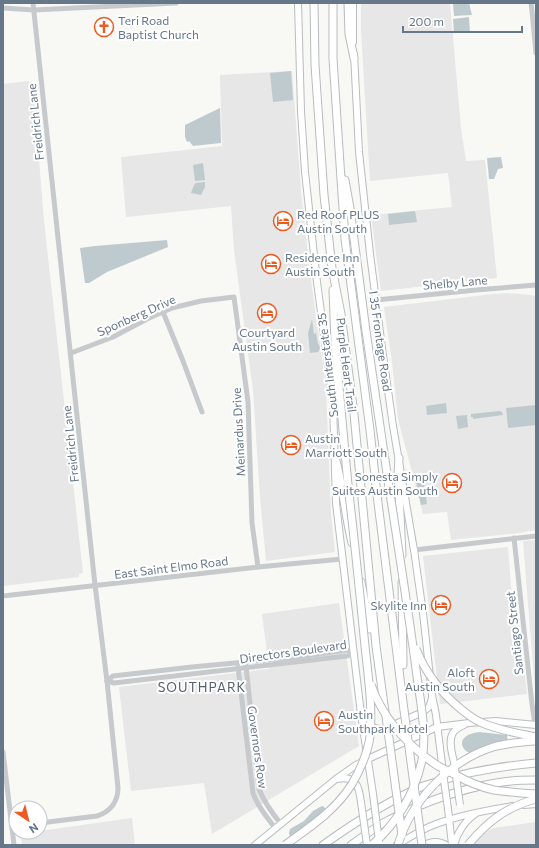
<svg xmlns="http://www.w3.org/2000/svg" width="539" height="848" viewBox="0 0 539 848" font-family="Commissioner,sans-serif">
	<style>
		.built { fill: #e6e7e6 }
		.water { fill: #bfcacf }
		.lines { fill: none; stroke-linecap: round; stroke-linejoin: round }
		.major-casing { stroke: #b9bdc1; stroke-width: 8 }
		.highway-casing { stroke: #b8bcbf; stroke-width: 9 }
		.minor { stroke: #c6cacd; stroke-width: 5 }
		.major { stroke: #fff; stroke-width: 6 }
		.highway { stroke: #fff; stroke-width: 7 }
		.major-bridge-casing { stroke: #b9bdc1; stroke-width: 8; stroke-linecap: butt }
		.highway-bridge-casing { stroke: #b8bcbf; stroke-width: 9; stroke-linecap: butt }
		.major-bridge { stroke: #fff; stroke-width: 6 }
		.highway-bridge { stroke: #fff; stroke-width: 7 }
		.labels { text-anchor: middle; dominant-baseline: central; stroke-width: 4; stroke-linejoin: round; paint-order: stroke }
		.poi-label { font-size: 12px; fill: #657788; stroke: #fff; text-anchor: start }
		.street-label { font-size: 12px; fill: #657788; stroke: #fff }
		.neighbourhood-label { font-size: 13px; letter-spacing: 1px; fill: #54606c; stroke: #fff }
	</style>
	<rect width="100%" height="100%" fill="#f8f8f5"/>
	<g class="built">
		<polygon points="361,3 450,3 461,128 466,161 485,160 497,278 381,291 371,215 452,207 448,173 370,181 361,30"/>
		<polygon points="292,71 301,191 310,273 326,387 331,515 335,552 266,561 260,497 253,390 234,250 231,206 126,217 121,157 222,146 220,75"/>
		<polygon points="29,81 34,99 44,221 83,573 79,574 79,577 3,586 3,84"/>
		<polygon points="510,293 529,295 536,296 536,530 519,533 451,540 447,512 423,514 398,419 392,362 384,307 493,294"/>
		<polygon points="536,540 536,691 535,691 523,541"/>
		<polygon points="508,547 511,587 523,659 527,694 440,704 423,556"/>
		<polygon points="339,603 359,746 212,834 204,783 131,791 119,687 269,669 262,614"/>
		<polygon points="132,818 135,845 22,845 21,834 40,832 40,831"/>
		<polygon points="536,822 536,845 473,845 485,832 494,828"/>
	</g>
	<g class="water">
		<polygon points="453,3 469,3 472,15 454,16"/>
		<polygon points="469,17 470,32 454,33 453,19"/>
		<polygon points="291,71 293,100 273,102 270,73"/>
		<polygon points="220,108 221,143 193,146 189,141 187,142 185,137 185,125"/>
		<polygon points="501,157 503,168 498,169 494,179 489,179 487,158"/>
		<polygon points="203,163 205,180 195,181 193,165"/>
		<polygon points="205,182 205,187 201,195 191,193 194,185 196,183"/>
		<polygon points="415,211 417,222 389,225 388,214"/>
		<polygon points="167,240 168,247 107,272 89,283 85,283 80,248 95,246"/>
		<polygon points="312,319 314,334 316,333 318,344 319,345 320,348 318,352 310,353 308,333"/>
		<polygon points="446,403 447,413 427,415 426,406"/>
		<polygon points="536,405 536,425 508,428 506,408"/>
		<polygon points="499,411 502,412 503,415 473,419 473,417 471,417 471,414"/>
		<polygon points="467,415 468,427 458,429 456,416"/>
		<polygon points="415,477 420,479 423,478 427,504 421,505"/>
		<path d="M479 732 507 735 508 746C497 749 480 756 470 753 464 751 459 744 464 738 468 734 474 733 479 732Z"/>
		<polygon points="323,806 328,811 290,837 289,833 290,829 304,821 313,811 320,807"/>
	</g>
	<g class="lines">
		<g class="major-casing">
			<g id="major">
				<polyline points="298,3 301,111 305,172 317,282 333,403 336,503 361,714 373,794"/>
				<polyline points="353,3 353,42"/>
				<polyline points="354,54 359,152 370,254 382,348 393,426 414,550 423,613 432,695 436,715 442,764"/>
				<path d="M362 716C368 724 372 730 384 729L423 712 429 707 431 702 432 697"/>
				<path d="M454 762C452 754 448 740 453 733 455 729 460 727 464 725"/>
				<path d="M337 779C356 775 359 786 361 802"/>
				<polyline points="524,805 536,804"/>
				<polyline points="448,809 452,845"/>
				<polyline points="255,845 336,779 356,765 368,759 437,727 469,723 496,721 536,725"/>
				<path d="M397 845C410 837 422 829 436 824 460 815 488 810 513 806"/>
				<path d="M423 845C431 842 438 840 446 845"/>
				<path d="M454 845C457 833 465 821 475 814"/>
			</g>
		</g>
		<g class="highway-casing">
			<g id="highway">
				<polyline points="314,3 315,65 324,195 332,268 341,314 354,414 376,646 385,712"/>
				<polyline points="333,3 333,59 345,239 370,430 378,503 404,710"/>
				<polyline points="348,3 349,34 354,58"/>
				<polyline points="345,180 350,208 366,331 389,487"/>
				<polyline points="333,290 335,343 348,485"/>
				<path d="M335 457C343 485 345 515 352 543"/>
				<polyline points="399,458 398,474 402,555"/>
				<polyline points="361,582 370,629"/>
				<polyline points="402,582 403,665"/>
				<path d="M323 845C354 823 387 801 423 786 429 784 436 782 443 780 474 770 504 766 536 763"/>
				<path d="M351 845C363 837 376 826 389 820 425 801 471 785 511 781 520 780 528 780 536 780"/>
			</g>
		</g>
		<g class="minor">
			<path d="M33 3 95 585 107 681 118 788C118 802 110 812 97 816L40 823"/>
			<polyline points="531,3 532,11 536,53"/>
			<polyline points="3,8 34,10 176,3"/>
			<polyline points="376,300 476,290 536,285"/>
			<polyline points="163,312 183,361 202,412"/>
			<polyline points="71,353 113,337 147,319 172,308 201,301 234,297 248,402 252,523 258,567"/>
			<polyline points="514,538 532,704 535,725"/>
			<polyline points="414,550 536,536"/>
			<polyline points="3,596 258,567 342,559"/>
			<path d="M246 666 259 789C264 802 272 813 281 824"/>
			<path d="M238 667 253 793C257 806 267 817 275 828"/>
			<polyline points="107,681 113,676 192,667 298,657 347,650 354,653"/>
			<polyline points="107,681 114,683 347,656 354,653"/>
			<polyline points="3,752 14,845"/>
		</g>
		<use href="#major" class="major"/>
		<use href="#highway" class="highway"/>
		<g class="major-bridge-casing">
			<g id="major-bridge">
				<polyline points="454,762 460,805"/>
				<polyline points="443,773 448,809"/>
				<polyline points="373,794 379,842"/>
				<polyline points="361,802 367,845"/>
			</g>
		</g>
		<g class="highway-bridge-casing">
			<g id="highway-bridge">
				<path d="M416 649C426 674 441 693 462 710 467 714 473 719 480 722 497 730 517 733 536 737"/>
				<path d="M371 685C383 718 406 744 435 764 441 768 448 771 454 774 466 781 480 787 494 790 508 792 522 793 536 794"/>
				<polyline points="404,710 422,845"/>
				<polyline points="386,716 402,835"/>
				<path d="M285 845C310 827 335 811 352 784 360 770 368 753 370 736 373 703 367 669 364 636 359 586 354 535 348 485"/>
				<path d="M372 845C397 823 415 793 422 760 428 730 418 691 415 661 407 603 398 545 389 487"/>
				<path d="M398 845C411 801 449 761 493 747 507 743 522 742 536 741"/>
				<path d="M468 845C487 822 506 807 536 799"/>
			</g>
		</g>
		<use href="#major-bridge" class="major-bridge"/>
		<use href="#highway-bridge" class="highway-bridge"/>
	</g>
	<defs>
		<g id="church-ring" transform="scale(1)"><circle r="9.5" fill="#fff" stroke="#ec5a21" stroke-width="1.5"/><path d="M-1.2-6h2.4v3.5h3.3v2.4h-3.3V6h-2.4V-.1h-3.3v-2.4h3.3Z" fill="#ec5a21"/></g>
		<g id="hotel-ring" transform="scale(1)"><circle r="9.5" fill="#fff" stroke="#ec5a21" stroke-width="1.5"/><path d="M-6-4.5h1.5V1H6V5H4.5V3h-9V5H-6ZM-4 0a1.8 1.8 0 1 1 3.6 0ZM.5 0V-2.5h3Q6-2.5 6 0Z" fill="#ec5a21"/></g>
	</defs>
	<g fill-rule="evenodd">
		<use href="#church-ring" x="104" y="27"/>
		<use href="#hotel-ring" x="283" y="221"/>
		<use href="#hotel-ring" x="271" y="264"/>
		<use href="#hotel-ring" x="267" y="313"/>
		<use href="#hotel-ring" x="291" y="445"/>
		<use href="#hotel-ring" x="452" y="483"/>
		<use href="#hotel-ring" x="441" y="605"/>
		<use href="#hotel-ring" x="489" y="679"/>
		<use href="#hotel-ring" x="324" y="721"/>
	</g>
	<g class="labels">
		<g class="poi-label">
			<text x="118" y="20">Teri Road<tspan x="118" dy="14">Baptist Church</tspan></text>
			<text x="297" y="214">Red Roof PLUS<tspan x="297" dy="14">Austin South</tspan></text>
			<text x="285" y="257">Residence Inn<tspan x="285" dy="14">Austin South</tspan></text>
			<text x="267" y="332" text-anchor="middle">Courtyard<tspan x="267" dy="14">Austin South</tspan></text>
			<text x="305" y="438">Austin<tspan x="305" dy="14">Marriott South</tspan></text>
			<text x="438" y="476" text-anchor="end">Sonesta Simply<tspan x="438" dy="14">Suites Austin South</tspan></text>
			<text x="427" y="605" text-anchor="end">Skylite Inn</text>
			<text x="475" y="672" text-anchor="end">Aloft<tspan x="475" dy="14">Austin South</tspan></text>
			<text x="338" y="714">Austin<tspan x="338" dy="14">Southpark Hotel</tspan></text>
		</g>
		<g class="street-label">
			<text transform="translate(35 122) rotate(-96)">Freidrich Lane</text>
			<text transform="translate(455 282) rotate(-5)">Shelby Lane</text>
			<text transform="translate(136 315) rotate(-24)">Sponberg Drive</text>
			<text transform="translate(381 341) rotate(82)">I 35 Frontage Road</text>
			<text transform="translate(327 365) rotate(-97)">South Interstate 35</text>
			<text transform="translate(347 365) rotate(83)">Purple Heart Trail</text>
			<text transform="translate(238 432) rotate(-93)">Meinardus Drive</text>
			<text transform="translate(70 444) rotate(-96)">Freidrich Lane</text>
			<text transform="translate(171 567) rotate(-7)">East Saint Elmo Road</text>
			<text transform="translate(514 633) rotate(-96)">Santiago Street</text>
			<text transform="translate(293 651) rotate(-8)">Directors Boulevard</text>
			<text transform="translate(258 747) rotate(82)">Governors Row</text>
		</g>
		<g class="neighbourhood-label">
			<text x="202" y="687">SOUTHPARK</text>
		</g>
	</g>
	<rect width="539" height="848" fill="none" stroke="#657788" stroke-width="8"/>
	<g transform="translate(28 820) rotate(145)"><circle r="19" fill="#ffffff" stroke="#c1c9cf"/>
	<path d="M0-3L7 15L0 10L-7 15Z" fill="#ec5a21"/>
	<text y="-6" font-size="11" font-weight="bold" text-anchor="middle" fill="#657788">N</text>
	</g>
	<path d="M403 26v6h119v-6" fill="none" stroke="#657788" stroke-width="2"/>
	<text x="409" y="26" font-size="12" fill="#657788" stroke="#ffffff" stroke-width="3" paint-order="stroke">200 m</text>
</svg>
